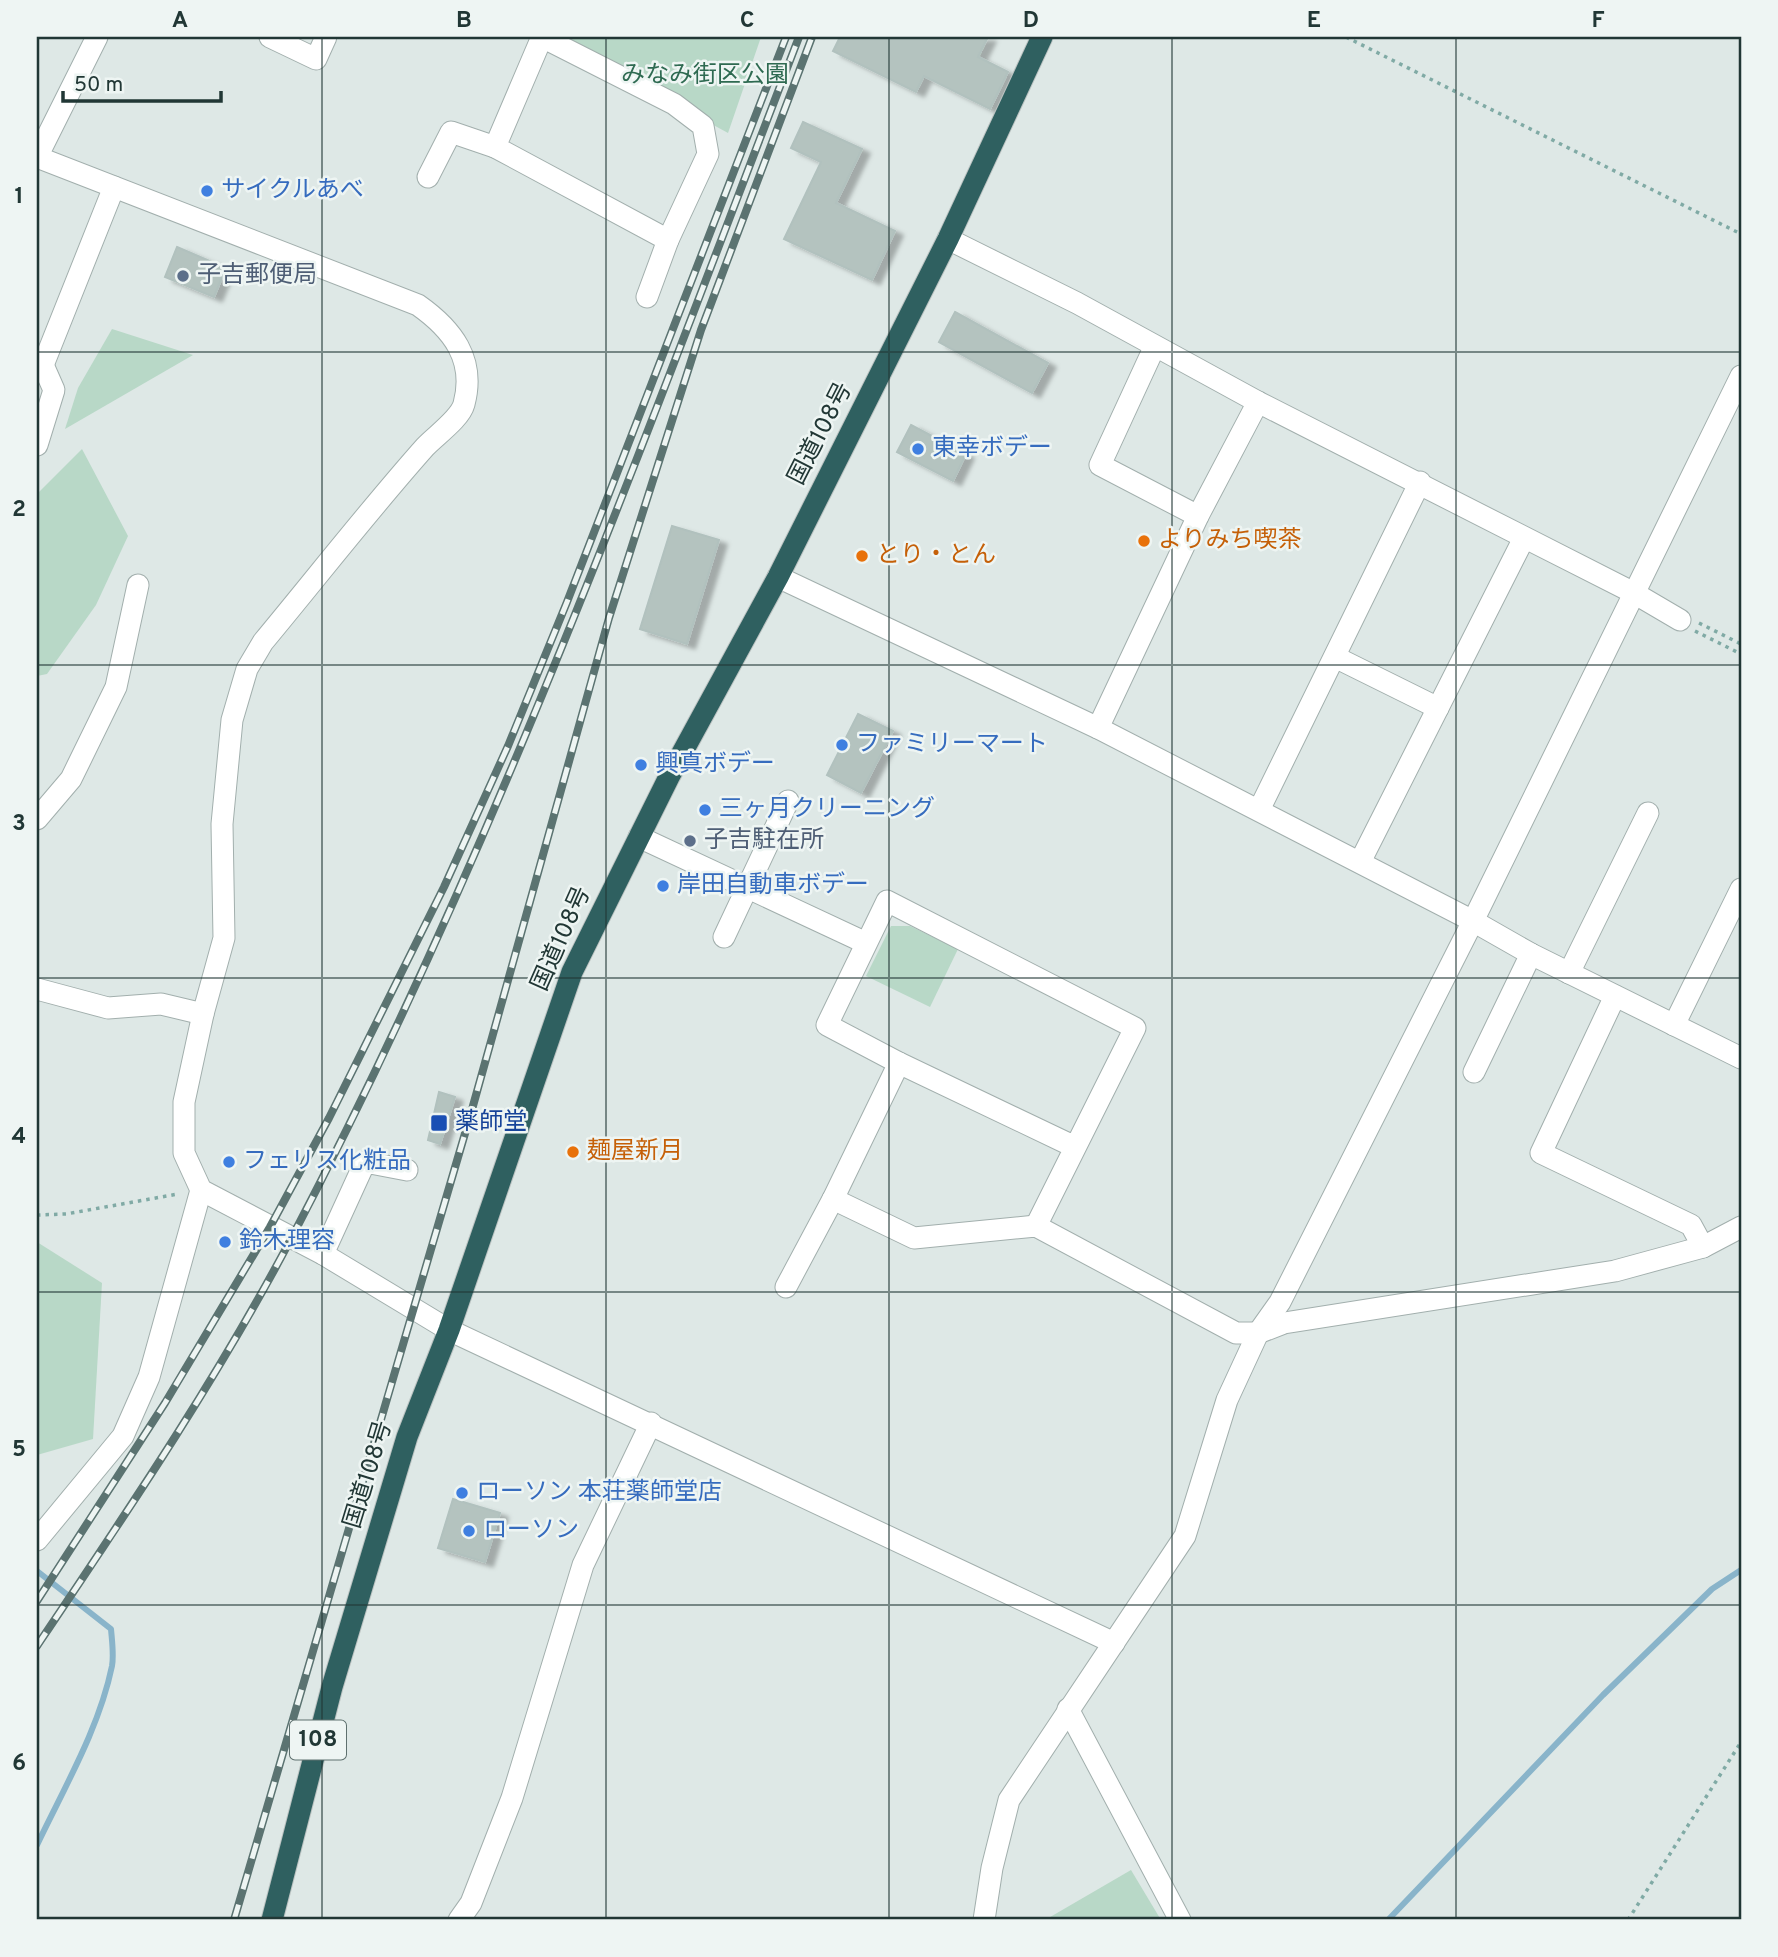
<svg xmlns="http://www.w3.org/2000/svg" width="1778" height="1957" viewBox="0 0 1778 1957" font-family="Overpass,'Noto Sans JP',sans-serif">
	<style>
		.green { fill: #b8d8c7 }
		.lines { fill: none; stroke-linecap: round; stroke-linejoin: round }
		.stream { stroke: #89b4ca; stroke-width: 6 }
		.building { fill: #b4c3bf; stroke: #b1c1be; stroke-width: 2; filter: url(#shadow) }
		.minor-casing { stroke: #a2afad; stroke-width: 23 }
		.highway-casing { stroke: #bcc3c2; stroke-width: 23 }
		.path { stroke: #80aaa5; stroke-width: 3.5; stroke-dasharray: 3.5 5; stroke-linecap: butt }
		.minor { stroke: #fff; stroke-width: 21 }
		.highway { stroke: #2f6060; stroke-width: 21 }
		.rail-casing { stroke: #5b7371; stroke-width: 8 }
		.rail { stroke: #eef5f3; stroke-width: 5; stroke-dasharray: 16; stroke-linecap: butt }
		.grid { fill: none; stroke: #213735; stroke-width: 2; stroke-opacity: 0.55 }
		.shop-dot { fill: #3f7fe0; stroke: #eef5f3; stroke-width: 2.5 }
		.service-dot { fill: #5c6f8a; stroke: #eef5f3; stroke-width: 2.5 }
		.food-dot { fill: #e8710a; stroke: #eef5f3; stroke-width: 2.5 }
		.transit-dot { fill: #1a4fb4; stroke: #eef5f3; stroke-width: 2.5 }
		.labels { text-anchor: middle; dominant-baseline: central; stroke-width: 5; stroke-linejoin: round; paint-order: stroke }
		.shield { fill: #eef5f3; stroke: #5e706e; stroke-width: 2 }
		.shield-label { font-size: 23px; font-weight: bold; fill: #213735 }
		.park-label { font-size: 24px; fill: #2e6a51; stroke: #eef5f3 }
		.shop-label { font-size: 24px; fill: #366cbe; stroke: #eef5f3; text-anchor: start }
		.service-label { font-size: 24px; fill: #4e5e75; stroke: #eef5f3; text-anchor: start }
		.street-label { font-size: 24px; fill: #213735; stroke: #eef5f3 }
		.food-label { font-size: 24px; fill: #c56008; stroke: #eef5f3; text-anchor: start }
		.transit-label { font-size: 24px; fill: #164399; stroke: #eef5f3; text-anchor: start }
		.neatline { fill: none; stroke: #213735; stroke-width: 2.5 }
		.grid-label { font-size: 23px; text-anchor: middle; font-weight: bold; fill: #213735 }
	</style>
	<defs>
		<filter id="shadow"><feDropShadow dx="8" dy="4.5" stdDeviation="2" flood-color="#0004"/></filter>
	</defs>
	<rect width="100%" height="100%" fill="#dee8e6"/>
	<g class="green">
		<polygon points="553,37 761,37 728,133"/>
		<polygon points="112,329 193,355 65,429 78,388"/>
		<polygon points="82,449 128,536 96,605 47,674 37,676 37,494"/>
		<polygon points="891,926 910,926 958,949 930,1007 866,976"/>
		<polygon points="37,1242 102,1283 93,1439 37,1455"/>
		<polygon points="1131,1870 1161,1920 1045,1920"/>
	</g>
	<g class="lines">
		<g class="stream">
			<path d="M37 1571 111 1629C112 1641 114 1655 112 1666 99 1729 64 1788 37 1845"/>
			<polyline points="1388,1920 1603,1695 1712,1589 1741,1570"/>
		</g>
	</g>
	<g class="building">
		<polygon points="840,37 988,37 978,57 1008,72 990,109 924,76 916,92 833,51"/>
		<polygon points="803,122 862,149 836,203 895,231 872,280 784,239 821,162 791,148"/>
		<polygon points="177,247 226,268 214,297 165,277"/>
		<polygon points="955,312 1048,363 1032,393 939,342"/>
		<polygon points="911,425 966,454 953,481 897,452"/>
		<polygon points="672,526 719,540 687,644 640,629"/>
		<polygon points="858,714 893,731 861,793 827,775"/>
		<polygon points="439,1092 455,1097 440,1144 428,1140"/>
		<polygon points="453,1499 500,1513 485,1562 438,1548"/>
	</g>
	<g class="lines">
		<g class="minor-casing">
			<g id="minor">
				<polyline points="270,37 316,59 326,37"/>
				<polyline points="542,37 674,104 703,126 708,154 668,240 495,147 542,37"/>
				<path d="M37 157 418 305C452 329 476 359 464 404 460 419 435 436 425 447 369 510 317 577 263 642L247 669 232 720 222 824 224 938 203 1014 184 1102V1153L201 1190 323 1254 449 1330 1114 1643"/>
				<polyline points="37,157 97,37"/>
				<polyline points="428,177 451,132 495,147"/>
				<polyline points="948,239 1077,303 1258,402 1634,593 1680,620"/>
				<polyline points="647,297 668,240"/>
				<polyline points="1154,348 1100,465 1198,516"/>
				<polyline points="37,362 43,365 114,187"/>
				<polyline points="37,445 54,390 43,365"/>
				<polyline points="778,577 1098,728 1473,921 1531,954 1741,1058"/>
				<polyline points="1335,657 1438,708"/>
				<polyline points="1098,728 1198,516 1258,402"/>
				<polyline points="1259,810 1420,482"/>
				<polyline points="37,819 71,779 116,687 138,585"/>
				<polyline points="639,837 866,943"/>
				<polyline points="1360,862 1524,538"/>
				<polyline points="724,937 788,801"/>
				<polyline points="1569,973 1648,813"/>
				<polyline points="37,989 108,1008 161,1004 203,1014"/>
				<polyline points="1615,996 1541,1153 1691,1225 1703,1247"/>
				<polyline points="1674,1025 1741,889"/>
				<polyline points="1474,1072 1531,954"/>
				<polyline points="833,1199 914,1238 1036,1226 1236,1333 1258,1333 1284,1323 1615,1271 1703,1247 1741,1227"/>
				<polyline points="1036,1226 1135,1028 887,901 827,1025 899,1063 1075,1147"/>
				<polyline points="323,1254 365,1162 407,1170"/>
				<polyline points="786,1287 833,1199 899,1063"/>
				<polyline points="37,1540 123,1436 149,1377 201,1190"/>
				<polyline points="1068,1709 1180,1920"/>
				<polyline points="459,1920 471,1903 512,1798 583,1565 651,1423"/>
				<polyline points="984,1920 992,1868 1009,1800 1185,1536 1227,1400 1258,1333 1280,1302 1473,921 1741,376"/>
			</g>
		</g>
		<g class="highway-casing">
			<polyline id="highway" points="272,1920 332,1687 407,1437 449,1330 572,972 669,777 778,577 948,239 1042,37"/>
		</g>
		<g class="path">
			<polyline points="1346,37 1741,234"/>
			<polyline points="1699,623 1741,644"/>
			<polyline points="1695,631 1741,654"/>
			<polyline points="37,1215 66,1214 178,1194"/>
			<polyline points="1628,1920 1741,1742"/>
		</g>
		<use href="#minor" class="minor"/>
		<use href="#highway" class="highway"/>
		<g class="rail-casing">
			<g id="rail">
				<polyline points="37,1601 165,1403 270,1227 329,1118 444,887 508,746 567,602 786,37"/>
				<path d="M37 1646C127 1512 218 1378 293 1235 495 850 643 442 799 37"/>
				<polyline points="234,1920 471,1113 609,618 701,330 812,37"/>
			</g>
		</g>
		<use href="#rail" class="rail"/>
	</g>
	<path class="grid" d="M322 37V1920M606 37V1920M889 37V1920M1172 37V1920M1456 37V1920M37 352H1741M37 665H1741M37 978H1741M37 1292H1741M37 1605H1741"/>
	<g class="shop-dot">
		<circle cx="207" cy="191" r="7"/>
		<circle cx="918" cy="449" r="7"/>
		<circle cx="842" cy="745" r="7"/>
		<circle cx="641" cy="765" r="7"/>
		<circle cx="705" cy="810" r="7"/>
		<circle cx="663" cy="886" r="7"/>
		<circle cx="229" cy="1162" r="7"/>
		<circle cx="225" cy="1242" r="7"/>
		<circle cx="462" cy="1493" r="7"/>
		<circle cx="469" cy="1531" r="7"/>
	</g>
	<g class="service-dot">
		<circle cx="183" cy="276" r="7"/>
		<circle cx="690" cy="841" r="7"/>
	</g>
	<g class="food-dot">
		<circle cx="1144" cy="541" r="7"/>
		<circle cx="862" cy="556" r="7"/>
		<circle cx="573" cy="1152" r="7"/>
	</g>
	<rect class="transit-dot" x="430" y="1114" width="18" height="18" rx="3.5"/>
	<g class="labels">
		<rect class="shield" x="290" y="1720.5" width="56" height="39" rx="5"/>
		<g class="shield-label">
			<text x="318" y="1740">108</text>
		</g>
		<g class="park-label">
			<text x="705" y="76">みなみ街区公園</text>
		</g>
		<g class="shop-label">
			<text x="221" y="191">サイクルあべ</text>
			<text x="932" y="449">東幸ボデー</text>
			<text x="856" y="745">ファミリーマート</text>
			<text x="655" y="765">興真ボデー</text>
			<text x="719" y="810">三ヶ月クリーニング</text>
			<text x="677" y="886">岸田自動車ボデー</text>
			<text x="243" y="1162">フェリス化粧品</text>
			<text x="239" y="1242">鈴木理容</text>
			<text x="476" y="1493">ローソン 本荘薬師堂店</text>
			<text x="483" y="1531">ローソン</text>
		</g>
		<g class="service-label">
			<text x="197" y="276">子吉郵便局</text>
			<text x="704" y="841">子吉駐在所</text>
		</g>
		<g class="street-label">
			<text transform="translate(821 434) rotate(-63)">国道108号</text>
			<text transform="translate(562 939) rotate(-66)">国道108号</text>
			<text transform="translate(369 1475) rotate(-73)">国道108号</text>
		</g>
		<g class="food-label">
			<text x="1158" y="541">よりみち喫茶</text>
			<text x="876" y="556">とり・とん</text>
			<text x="587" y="1152">麺屋新月</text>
		</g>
		<g class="transit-label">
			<text x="455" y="1123">薬師堂</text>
		</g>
	</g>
	<rect width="1778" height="1957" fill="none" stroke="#eef5f3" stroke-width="77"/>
	<path d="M63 91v10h158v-10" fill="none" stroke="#213735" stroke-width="3.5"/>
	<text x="74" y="91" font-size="21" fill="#213735" stroke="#eef5f3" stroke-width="5" paint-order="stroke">50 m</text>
	<rect x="38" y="38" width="1702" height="1880" class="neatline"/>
	<g class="grid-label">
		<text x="180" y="27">A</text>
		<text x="464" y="27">B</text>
		<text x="747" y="27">C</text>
		<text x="1031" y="27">D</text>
		<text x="1314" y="27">E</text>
		<text x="1598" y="27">F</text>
		<text x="19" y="203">1</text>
		<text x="19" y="516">2</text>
		<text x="19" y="830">3</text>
		<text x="19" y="1143">4</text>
		<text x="19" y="1456">5</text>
		<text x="19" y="1770">6</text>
	</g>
</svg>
